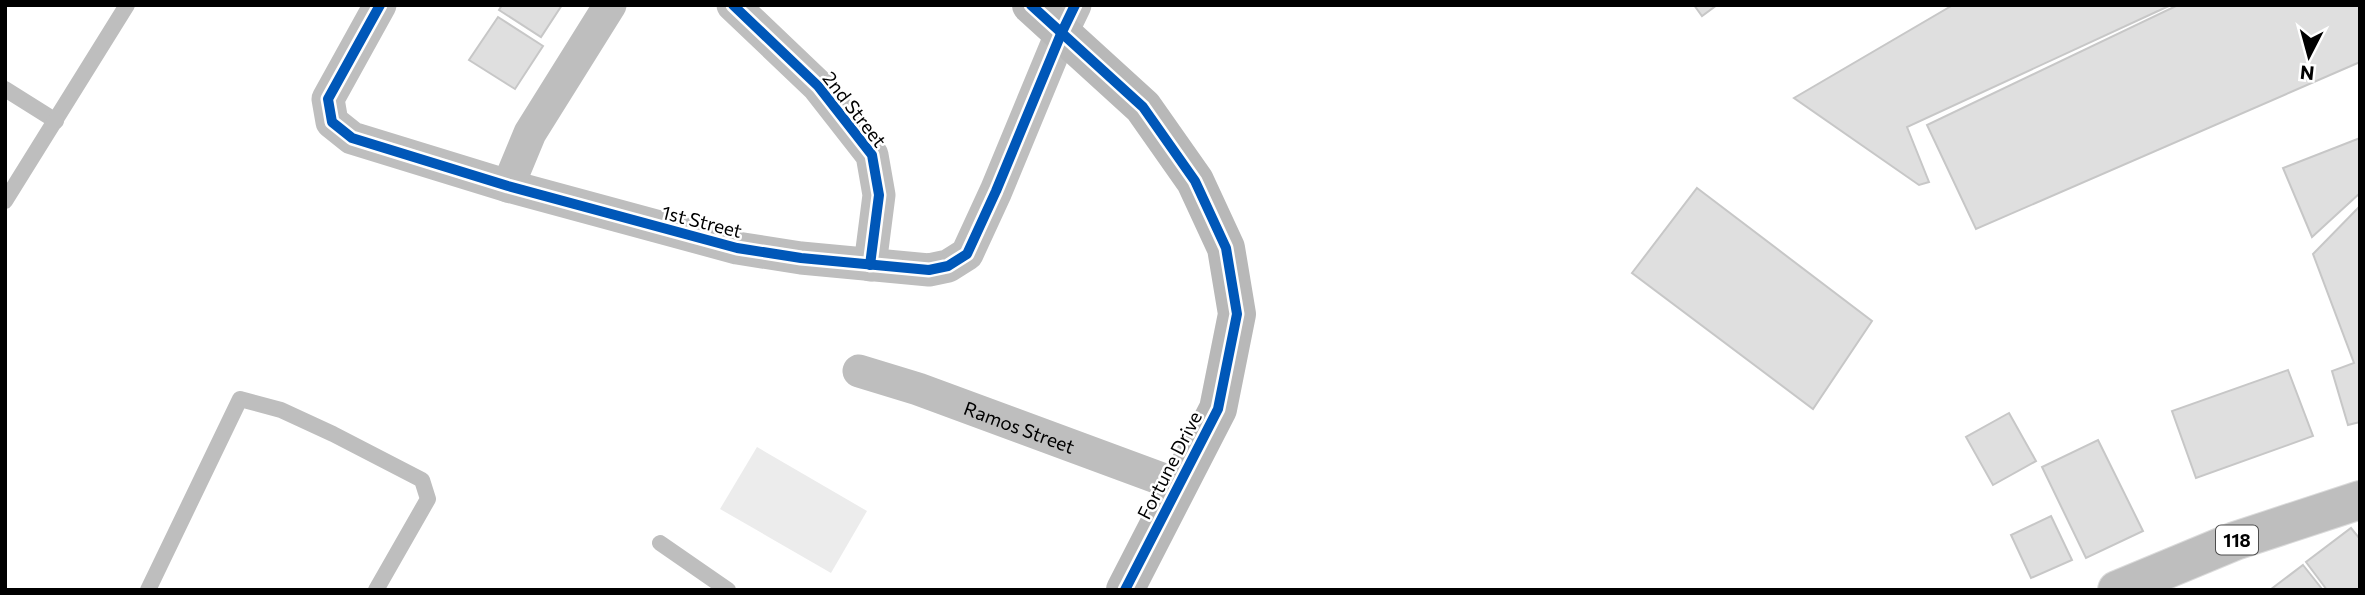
<svg xmlns="http://www.w3.org/2000/svg" width="2365" height="595" viewBox="0 0 2365 595" font-family="Commissioner,sans-serif">
	<style>
		.grass { fill: #ececec }
		.building { fill: #dfdfdf; stroke: #c7c7c7; stroke-width: 2 }
		.lines { fill: none; stroke-linecap: round; stroke-linejoin: round }
		.primary-casing { stroke: #dbdbdb; stroke-width: 40 }
		.lane { stroke: #bebebe; stroke-width: 16 }
		.street { stroke: #bebebe; stroke-width: 33 }
		.secondary { stroke: #b8b8b8; stroke-width: 38 }
		.primary { stroke: #bebebe; stroke-width: 38 }
		.cycleway-casing { stroke: #fff; stroke-width: 15 }
		.cycleway { stroke: #0057b8; stroke-width: 10 }
		.labels { text-anchor: middle; dominant-baseline: central; stroke-width: 5; stroke-linejoin: round; paint-order: stroke }
		.shield { fill: #fff; stroke: #4c4c4c; stroke-width: 2 }
		.shield-label { font-size: 18px; font-weight: bold; fill: #000 }
		.street-label { font-size: 19px; fill: #000; stroke: #fff }
	</style>
	<rect width="100%" height="100%" fill="#fff"/>
	<polygon class="grass" points="757,447 867,511 831,573 720,509"/>
	<g class="building">
		<polygon points="502,5 562,5 541,37 499,10"/>
		<polygon points="1694,5 1717,5 1702,16"/>
		<polygon points="1953,5 2171,5 1907,127 1929,182 1919,185 1794,98"/>
		<polygon points="2178,5 2360,5 2360,62 1976,229 1927,125"/>
		<polygon points="498,17 543,46 515,89 469,60"/>
		<polygon points="2360,138 2360,193 2312,237 2283,168"/>
		<polygon points="1697,188 1872,321 1813,409 1632,273"/>
		<polygon points="2360,206 2360,422 2348,425 2332,371 2354,363 2313,254"/>
		<polygon points="2288,370 2313,436 2196,478 2172,411"/>
		<polygon points="2009,413 2036,461 1993,485 1966,437"/>
		<polygon points="2098,440 2143,531 2086,558 2042,467"/>
		<polygon points="2051,516 2072,560 2031,578 2011,535"/>
		<polygon points="2351,528 2360,539 2360,590 2327,590 2306,562"/>
		<polygon points="2303,565 2322,589 2270,590"/>
	</g>
	<g class="lines">
		<g class="primary-casing">
			<polyline id="primary" points="2117,590 2235,541 2360,500"/>
		</g>
		<g class="lane">
			<polyline points="5,89 56,121"/>
			<polyline points="5,201 127,5"/>
			<polyline points="660,543 728,590"/>
			<polyline points="148,590 240,399 281,410 333,434 422,480 428,499 376,590"/>
		</g>
		<g class="street">
			<polyline points="380,5 328,99 332,122 352,138 508,186 737,248 801,258 929,270 948,266 967,254 996,191 1061,34 1075,5"/>
			<polyline points="733,5 818,86 872,155 879,195 870,265"/>
			<polyline points="508,186 530,133 610,5"/>
			<path id="s1" d="M859 371 918 389 1178 485"/>
		</g>
		<polyline class="secondary" points="1031,5 1143,107 1195,181 1226,248 1237,314 1218,409 1125,590"/>
		<use href="#primary" class="primary"/>
		<g class="cycleway-casing">
			<g id="cycleway">
				<polyline points="380,5 328,99 332,122 352,138 508,186 737,248 801,258 929,270 948,266 967,254 996,191 1061,34 1075,5"/>
				<polyline points="733,5 818,86 872,155 879,195 870,265"/>
				<polyline points="1031,5 1143,107 1195,181 1226,248 1237,314 1218,409 1125,590"/>
			</g>
		</g>
		<use href="#cycleway" class="cycleway"/>
	</g>
	<g class="labels">
		<rect class="shield" x="2216" y="525.5" width="42" height="29" rx="5"/>
		<g class="shield-label">
			<text x="2237" y="540">118</text>
		</g>
		<g class="street-label">
			<text transform="translate(855 109) rotate(52)">2nd Street</text>
			<text transform="translate(702 221) rotate(14)">1st Street</text>
			<text stroke="none"><textPath href="#s1" startOffset="170">Ramos Street</textPath></text>
			<text transform="translate(1169 465) rotate(-63)">Fortune Drive</text>
		</g>
	</g>
	<rect width="2365" height="595" fill="none" stroke="#000000" stroke-width="14"/>
	<g transform="translate(2309 56) rotate(186)" stroke="#ffffff" stroke-width="5" paint-order="stroke">
	<path d="M0-5L12 26L0 18L-12 26Z" fill="#000000"/>
	<text y="-10" font-size="19" font-weight="bold" text-anchor="middle" fill="#000000">N</text>
	</g>
</svg>
